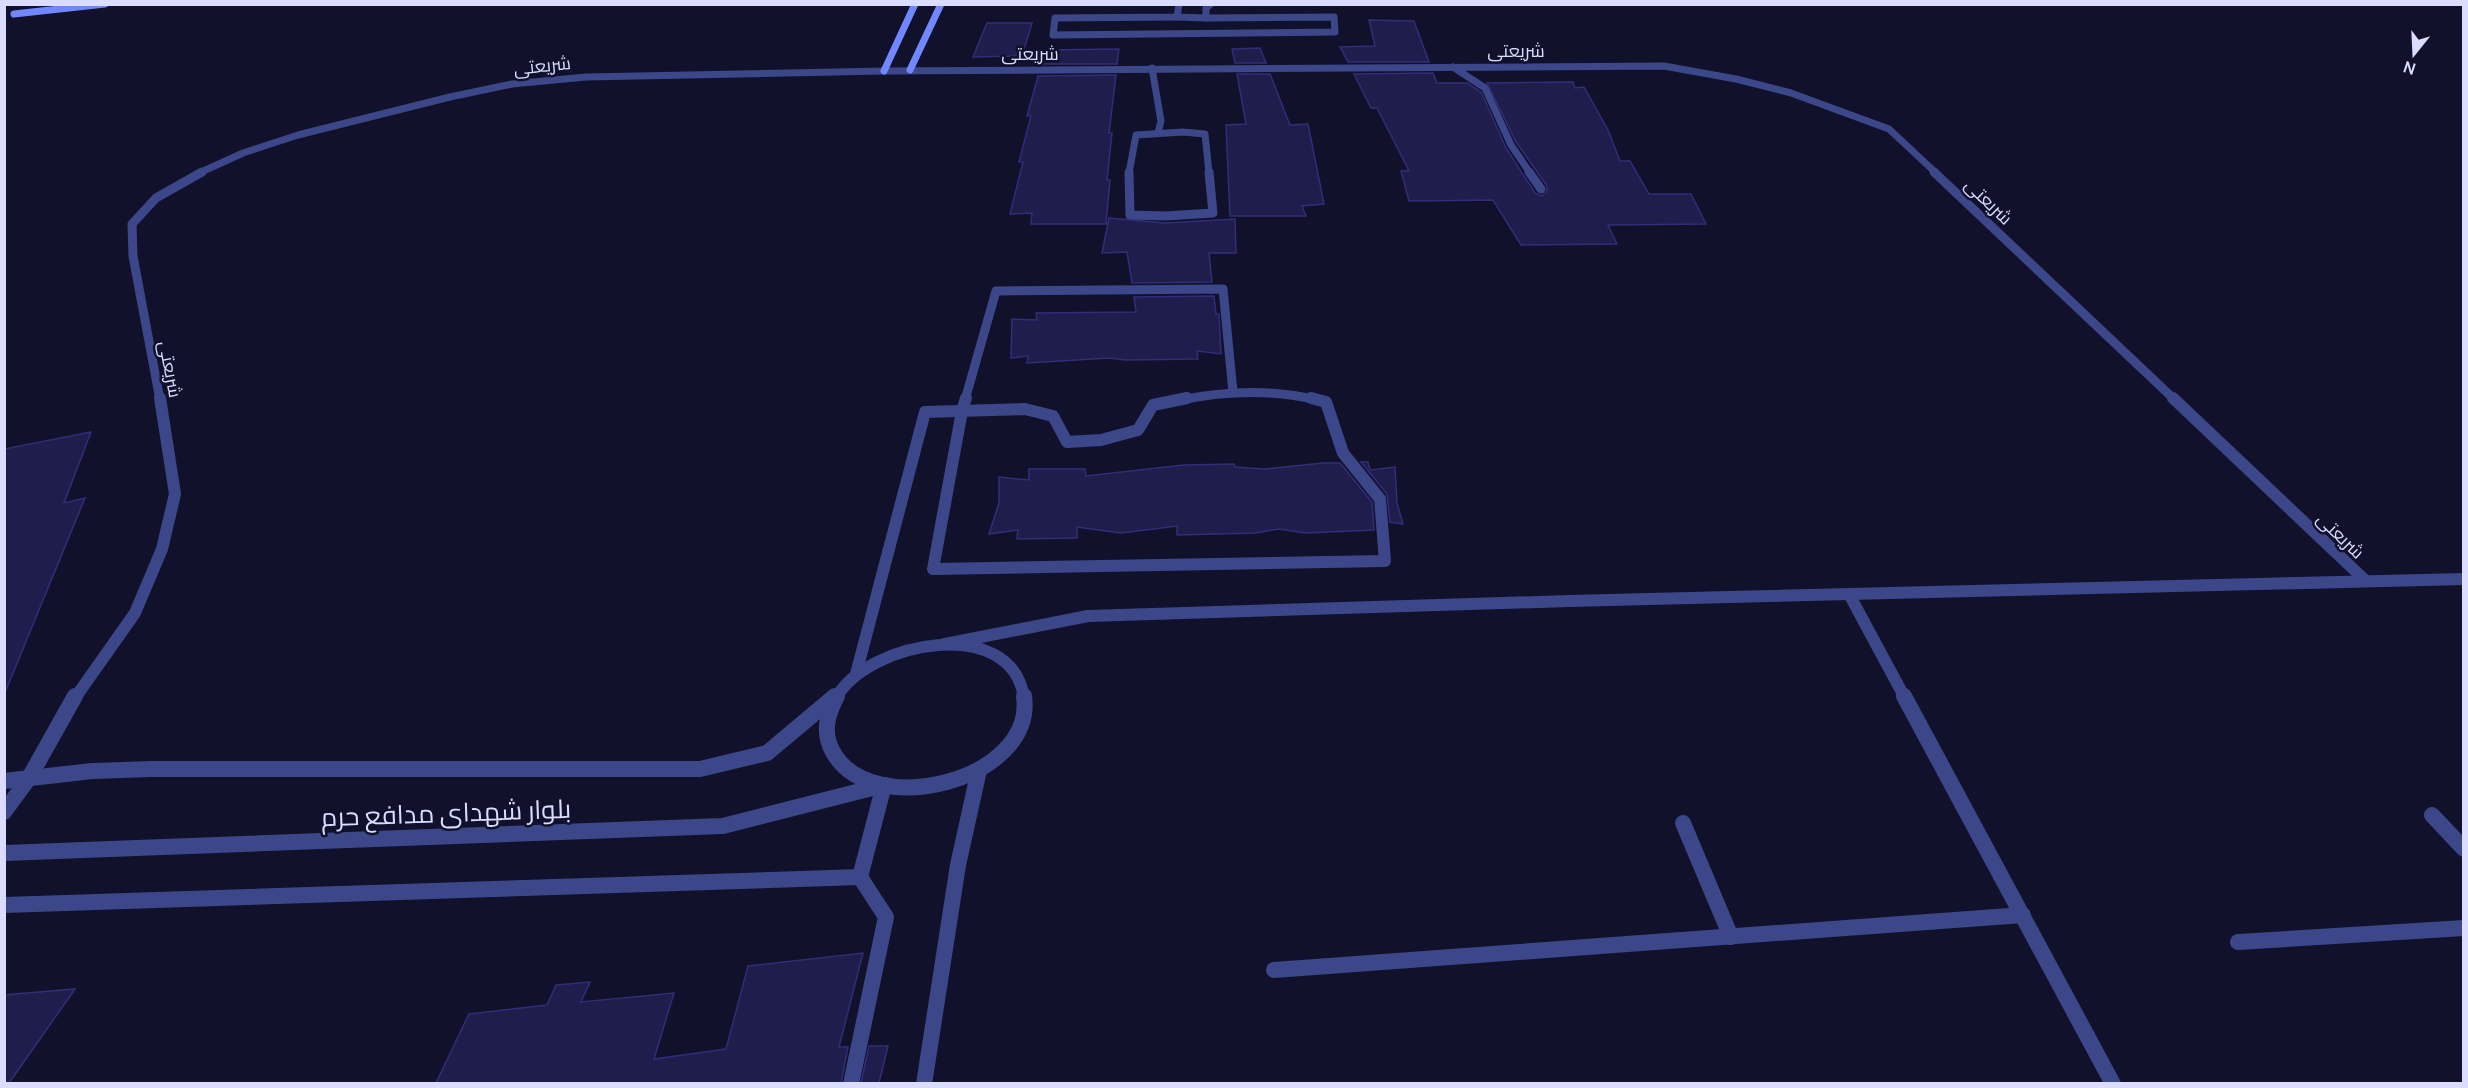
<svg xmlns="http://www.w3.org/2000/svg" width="2468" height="1088" viewBox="0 0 2468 1088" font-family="Manrope,Cairo,sans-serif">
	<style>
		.building { fill: #1e1d4c; stroke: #302e78; stroke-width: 1.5 }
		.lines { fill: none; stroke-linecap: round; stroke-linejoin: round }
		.lane-far3 { stroke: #3c478a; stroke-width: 7 }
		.lane-far2 { stroke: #3c478a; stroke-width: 9 }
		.lane-far1 { stroke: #3c478a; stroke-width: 12 }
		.lane { stroke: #3c478a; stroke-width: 16 }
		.street-far3 { stroke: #3c478a; stroke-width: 7 }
		.street-far2 { stroke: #3c478a; stroke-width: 9 }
		.street-far1 { stroke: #3c478a; stroke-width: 12 }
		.street { stroke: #3c478a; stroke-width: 16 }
		.secondary { stroke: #7187ff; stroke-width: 7 }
		.labels { text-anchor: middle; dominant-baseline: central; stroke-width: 5; stroke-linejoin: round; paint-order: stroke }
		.far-street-label { font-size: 18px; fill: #daddff; stroke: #11112b }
		.near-street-label { font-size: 26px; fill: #daddff; stroke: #11112b }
	</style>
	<rect width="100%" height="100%" fill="#11112b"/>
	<g class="building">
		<polygon points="1369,20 1414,21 1429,62 1348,62 1340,47 1375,46"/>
		<polygon points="987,23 1032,23 1022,56 973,57"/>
		<polygon points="1260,48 1266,63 1235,63 1232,49"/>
		<polygon points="1119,49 1117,64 1041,64 1045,50"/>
		<polygon points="1433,73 1437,83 1467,83 1481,92 1506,148 1535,193 1541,196 1547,192 1547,186 1516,142 1487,83 1573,82 1575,88 1584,87 1608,130 1620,161 1630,161 1649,194 1691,194 1706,224 1608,225 1617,244 1521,245 1493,200 1409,201 1401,171 1409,171 1377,108 1371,108 1354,74"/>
		<polygon points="1237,74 1270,74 1290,125 1308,124 1324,204 1302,206 1306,216 1230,216 1226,125 1246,124"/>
		<polygon points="1116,75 1109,133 1112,133 1107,180 1110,180 1106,224 1031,224 1032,213 1010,214 1023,162 1019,162 1031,116 1027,116 1038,76"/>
		<polygon points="1109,218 1165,223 1235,219 1236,253 1209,253 1212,282 1132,283 1127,252 1102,253"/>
		<polygon points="1214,296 1216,314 1219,314 1221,354 1197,351 1198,359 1125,360 1109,358 1027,363 1028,356 1011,358 1012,319 1037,320 1036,313 1136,312 1134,297"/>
		<polygon points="91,432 64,503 85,498 4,695 4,449"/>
		<polygon points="1361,462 1368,462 1370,470 1395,467 1397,503 1403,524 1390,522 1387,494"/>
		<polygon points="1323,463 1340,463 1372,502 1374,530 1305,533 1279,529 1255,533 1177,535 1177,526 1121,533 1077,527 1077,538 1017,539 1018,530 989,534 999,503 999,477 1029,480 1029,469 1085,469 1086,476 1184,465 1234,464 1235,467 1264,469"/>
		<polygon points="863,953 839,1047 848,1047 841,1083 436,1083 469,1014 547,1005 556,985 590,982 581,1002 674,993 654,1059 726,1049 748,966"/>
		<polygon points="75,989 9,1083 4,1083 4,995"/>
		<polygon points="869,1046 888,1046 879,1083 861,1083"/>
	</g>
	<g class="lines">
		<g class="lane-far3">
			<polyline points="1453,67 1485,88 1511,145 1530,173"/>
			<polyline points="1152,68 1161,121 1158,133"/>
			<polyline points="1129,173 1136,135 1183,132 1205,134 1209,173"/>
		</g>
		<g class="lane-far2">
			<polyline points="1129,172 1130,215 1165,216 1213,213 1209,172"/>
			<polyline points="1529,172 1541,189"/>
			<path d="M1180 400C1225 391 1272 389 1317 400"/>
		</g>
		<g class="lane-far1">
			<polyline points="962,411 933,569 1385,561 1380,499 1343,453 1326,402 1311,398"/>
			<polyline points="856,674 925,412 1025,409 1053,416 1067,442 1101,440 1138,430 1153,405 1187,398"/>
		</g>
		<g class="lane">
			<polyline points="4,905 860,877"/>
			<polyline points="851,1084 886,917 860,877 884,785"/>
		</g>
		<g class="street-far3">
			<polyline points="1179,4 1177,17 1055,18 1053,35 1335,32 1334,17 1206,18 1206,8 1211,4"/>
			<polyline points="1177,17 1206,18"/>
			<polyline points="199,173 243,153 298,135 450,97 512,84 586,77 884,71 1664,66 1736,79 1791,93 1889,129 1936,173"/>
		</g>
		<g class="street-far2">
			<polyline points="1934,172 2175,400"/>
			<polyline points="160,400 133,256 132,224 156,198 202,172"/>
			<polyline points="965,400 996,291 1223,289 1233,392"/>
		</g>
		<g class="street-far1">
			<polyline points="2173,398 2366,581"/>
			<polyline points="962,411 966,398"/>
			<polyline points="1849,594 1905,698"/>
			<polyline points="945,644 1088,616 1569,601 2464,579"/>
			<polyline points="75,698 135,613 162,549 175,494 160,398"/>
			<polyline points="833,698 836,695"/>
			<path d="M836 698C868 641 1012 614 1024 698"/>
		</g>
		<g class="street">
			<path d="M837 696C827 715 822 733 833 752 872 822 1036 780 1024 696"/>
			<polyline points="1904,696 2113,1084"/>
			<polyline points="4,781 92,771 152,769 700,769 767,753 835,696"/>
			<polyline points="4,812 29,778 75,696"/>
			<polyline points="2432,815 2464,849"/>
			<polyline points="1683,823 1731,937"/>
			<polyline points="4,853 723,826 884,785"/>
			<polyline points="2238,942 2464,928"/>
			<polyline points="1274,970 2023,915"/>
			<polyline points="924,1084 958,865 979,770"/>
		</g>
		<g class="secondary">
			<polyline points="14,14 105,4"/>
			<polyline points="910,70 941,4"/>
			<polyline points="884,71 915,4"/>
		</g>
	</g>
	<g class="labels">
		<g class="far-street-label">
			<text x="1516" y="50">شریعتی</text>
			<text x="1030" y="53">شریعتی</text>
			<text transform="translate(542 65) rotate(-6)">شریعتی</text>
			<text transform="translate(1989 201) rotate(44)">شریعتی</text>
			<text transform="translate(171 369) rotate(79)">شریعتی</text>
			<text transform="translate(2341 535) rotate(44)">شریعتی</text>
		</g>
		<g class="near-street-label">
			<text transform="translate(446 812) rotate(-2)">بلوار شهدای مدافع حرم</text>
		</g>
	</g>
	<rect width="2468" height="1088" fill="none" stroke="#daddff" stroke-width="12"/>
	<g transform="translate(2414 54) rotate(198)" stroke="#11112b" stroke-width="4.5" paint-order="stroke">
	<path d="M0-4.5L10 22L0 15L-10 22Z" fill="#daddff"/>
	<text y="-9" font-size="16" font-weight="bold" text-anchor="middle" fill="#daddff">N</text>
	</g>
</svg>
